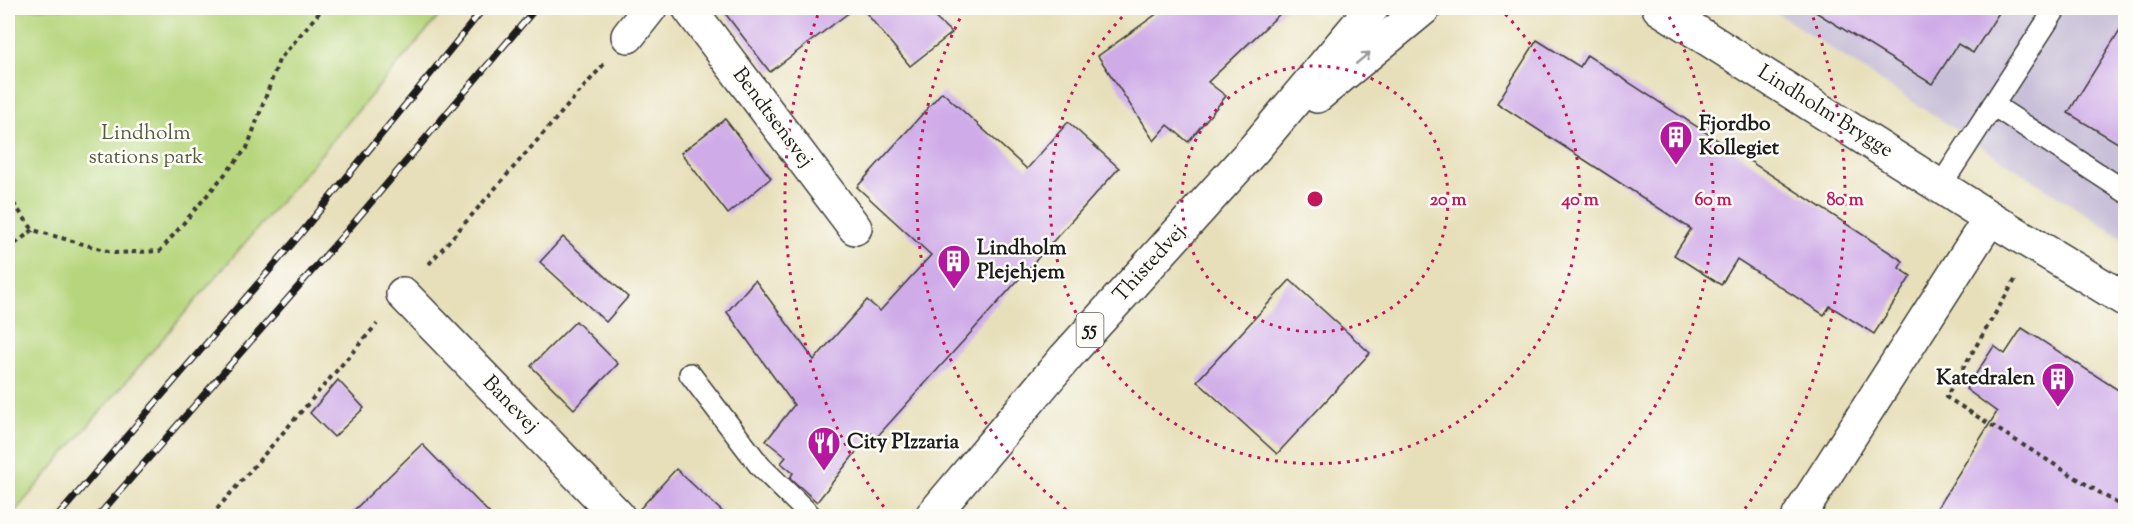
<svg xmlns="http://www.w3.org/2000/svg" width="2133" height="524" viewBox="0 0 2133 524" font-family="'Sorts Mill Goudy',serif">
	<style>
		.industrial { fill: #c8bfd8 }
		.green { fill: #b6d57c; stroke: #69784c; stroke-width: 1.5 }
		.building { fill: #cface8 }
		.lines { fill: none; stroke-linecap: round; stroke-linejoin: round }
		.lane-casing { stroke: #3a3934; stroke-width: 24 }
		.street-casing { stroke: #3a3934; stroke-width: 36 }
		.primary-casing { stroke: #3a3934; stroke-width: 36 }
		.path { stroke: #3a3934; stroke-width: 4; stroke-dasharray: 4.5 4.5; stroke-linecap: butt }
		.lane { stroke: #fff; stroke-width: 21 }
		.street { stroke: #fff; stroke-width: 33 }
		.primary { stroke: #fff; stroke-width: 33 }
		.rail-casing { stroke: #1c1c1c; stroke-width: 7 }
		.rail { stroke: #fdfcf7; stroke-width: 4.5; stroke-dasharray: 14; stroke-linecap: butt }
		.oneway { stroke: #999 }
		.ring { fill: none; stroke: #c2185b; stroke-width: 3; stroke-dasharray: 3 6 }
		.labels { text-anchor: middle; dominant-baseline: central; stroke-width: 5; stroke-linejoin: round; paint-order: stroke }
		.shield { fill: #fdfcf7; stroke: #605f5e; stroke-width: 1.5 }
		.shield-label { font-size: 20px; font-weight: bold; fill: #1c1c1c }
		.street-label { font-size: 21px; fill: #1c1c1c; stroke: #fdfcf7 }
		.poi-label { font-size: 21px; font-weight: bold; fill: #1c1c1c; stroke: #fdfcf7; text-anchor: start }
		.park-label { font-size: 21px; fill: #525d3e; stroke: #fdfcf7 }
		.centre { fill: #c2185b; stroke: #fdfcf7; stroke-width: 3 }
		.ring-label { font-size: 18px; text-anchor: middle; font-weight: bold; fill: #c2185b; stroke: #fdfcf7; stroke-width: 5; stroke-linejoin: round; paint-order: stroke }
	</style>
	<rect width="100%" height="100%" fill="#fdfcf7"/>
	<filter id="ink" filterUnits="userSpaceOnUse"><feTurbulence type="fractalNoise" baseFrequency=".0167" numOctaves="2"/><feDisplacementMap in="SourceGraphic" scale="12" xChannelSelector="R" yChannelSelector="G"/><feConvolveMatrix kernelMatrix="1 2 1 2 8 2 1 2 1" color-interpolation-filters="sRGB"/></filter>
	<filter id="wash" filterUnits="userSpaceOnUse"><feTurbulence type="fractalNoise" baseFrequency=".008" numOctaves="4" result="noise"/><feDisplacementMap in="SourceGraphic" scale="24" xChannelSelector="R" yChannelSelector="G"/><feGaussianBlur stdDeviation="1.35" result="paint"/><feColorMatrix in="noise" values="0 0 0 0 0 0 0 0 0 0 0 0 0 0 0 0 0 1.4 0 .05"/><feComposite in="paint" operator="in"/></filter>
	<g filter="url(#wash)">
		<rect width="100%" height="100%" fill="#e7dfba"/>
		<polygon class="industrial" points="1769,8 2125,8 2125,240"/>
		<polygon class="green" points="8,8 446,8 11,516 8,516"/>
		<g id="blocks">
			<g class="building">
				<polygon points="721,8 855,8 770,72"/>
				<polygon points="862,8 924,8 952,33 910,66"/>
				<polygon points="1165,8 1286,8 1208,82 1226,96 1188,142 1168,125 1154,141 1098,56"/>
				<polygon points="1809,8 2002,8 1973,53 1958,44 1932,84"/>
				<polygon points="2126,20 2126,148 2068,113"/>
				<polygon points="1537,40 1580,67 1587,55 1903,261 1899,268 1911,276 1874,334 1830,306 1824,315 1737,259 1721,285 1674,255 1691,229 1497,103"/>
				<polygon points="942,92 1027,169 1068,122 1119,168 876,438 871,433 817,502 790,478 793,473 781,463 786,457 766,441 794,405 727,312 755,280 814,360 867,300 880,311 931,255 857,187"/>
				<polygon points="725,119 771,178 728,214 681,153"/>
				<polygon points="563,237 628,297 606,322 540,262"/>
				<polygon points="1290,280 1370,353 1277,454 1197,381"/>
				<polygon points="576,321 618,364 574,409 531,366"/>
				<polygon points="2022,328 2126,395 2126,516 1932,516 1997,412 1966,389 1994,346 2005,354"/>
				<polygon points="338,380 364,408 334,437 310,413"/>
				<polygon points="422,444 492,516 348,516"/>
				<polygon points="676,469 727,516 636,516 636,513"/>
			</g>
		</g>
	</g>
	<g filter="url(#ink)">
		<use href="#blocks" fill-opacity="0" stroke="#3a3934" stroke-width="1.5"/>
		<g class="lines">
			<g class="lane-casing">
				<g id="lane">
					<polyline points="1993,105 2126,192"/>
					<polyline points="1941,185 2056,8"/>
					<polyline points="690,374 760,466 811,516"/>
				</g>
			</g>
			<g class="street-casing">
				<g id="street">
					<polyline points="689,8 855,228"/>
					<polyline points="1659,8 1990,218 2126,300"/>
					<polyline points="628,36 650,8"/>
					<polyline points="403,294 618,516"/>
					<polyline points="1799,516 1990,218"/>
				</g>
			</g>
			<g class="primary-casing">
				<g id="primary">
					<polyline points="1317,96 1424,8"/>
					<polyline points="932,516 1065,358 1254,149 1372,8"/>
				</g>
			</g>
			<g class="path">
				<polyline points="8,196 33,230 115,253 160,251 247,148 279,60 323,8"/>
				<polyline points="8,249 33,230"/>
				<polyline points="429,264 604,64"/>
				<polyline points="2015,280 1946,397 2126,509"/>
				<polyline points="211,516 377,324"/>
			</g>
			<use href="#lane" class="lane"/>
			<use href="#street" class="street"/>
			<use href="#primary" class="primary"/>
			<g class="rail-casing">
				<g id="rail">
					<polyline points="58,516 298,237 484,8"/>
					<polyline points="98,516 346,232 536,8"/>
				</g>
			</g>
			<use href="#rail" class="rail"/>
		</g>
		<defs><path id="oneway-shaft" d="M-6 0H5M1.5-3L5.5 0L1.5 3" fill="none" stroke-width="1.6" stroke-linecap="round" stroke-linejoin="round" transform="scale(1.5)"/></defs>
		<use class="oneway" href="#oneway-shaft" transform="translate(1363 58) rotate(-40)"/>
	</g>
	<g class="ring">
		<circle cx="1315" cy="199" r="133"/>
		<path d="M1499 8A265 265 0 1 1 1131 8"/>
		<path d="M1073 515A398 398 0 0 1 965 9M1665 9A398 398 0 0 1 1557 515"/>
		<path d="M889 514A530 530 0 0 1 820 9M1810 9A530 530 0 0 1 1741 514"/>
	</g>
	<defs>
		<g id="building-pin" transform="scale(1.725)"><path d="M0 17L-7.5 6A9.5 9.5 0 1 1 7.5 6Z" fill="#b5179e" stroke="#fdfcf7"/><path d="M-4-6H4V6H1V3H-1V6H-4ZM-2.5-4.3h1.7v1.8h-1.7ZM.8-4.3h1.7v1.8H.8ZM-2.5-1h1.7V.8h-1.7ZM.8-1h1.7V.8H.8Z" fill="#fff"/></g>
		<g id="restaurant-pin" transform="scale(1.725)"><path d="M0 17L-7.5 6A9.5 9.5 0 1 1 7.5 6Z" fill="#b5179e" stroke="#fdfcf7"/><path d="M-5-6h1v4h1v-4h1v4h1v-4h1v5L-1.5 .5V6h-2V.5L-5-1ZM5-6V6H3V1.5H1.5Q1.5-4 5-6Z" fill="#fff"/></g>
	</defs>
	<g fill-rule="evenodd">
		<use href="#building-pin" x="1676" y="137"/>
		<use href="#building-pin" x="954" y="261"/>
		<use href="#building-pin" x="2058" y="379"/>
		<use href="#restaurant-pin" x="824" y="443"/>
	</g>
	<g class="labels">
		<rect class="shield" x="1076.5" y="313" width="27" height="34" rx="4.5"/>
		<g class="shield-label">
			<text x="1090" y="330">55</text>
		</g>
		<g class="street-label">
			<text transform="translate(1825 112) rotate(32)">Lindholm Brygge</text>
			<text transform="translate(772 118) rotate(53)">Bendtsensvej</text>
			<text transform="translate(1150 264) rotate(-48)">Thistedvej</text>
			<text transform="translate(510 405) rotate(46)">Banevej</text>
		</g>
		<g class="poi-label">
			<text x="1699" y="125">Fjordbo<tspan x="1699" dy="24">Kollegiet</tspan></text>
			<text x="977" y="249">Lindholm<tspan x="977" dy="24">Plejehjem</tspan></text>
			<text x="2035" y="379" text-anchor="end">Katedralen</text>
			<text x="847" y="443">City PIzzaria</text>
		</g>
		<g class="park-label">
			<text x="146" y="134">Lindholm<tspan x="146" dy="24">stations park</tspan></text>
		</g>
	</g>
	<circle cx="1315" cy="199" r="9" class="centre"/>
	<g class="ring-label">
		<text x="1448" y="205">20 m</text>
		<text x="1580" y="205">40 m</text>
		<text x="1713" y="205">60 m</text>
		<text x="1845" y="205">80 m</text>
	</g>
	<rect width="2133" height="524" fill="none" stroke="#fdfcf7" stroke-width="30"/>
</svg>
